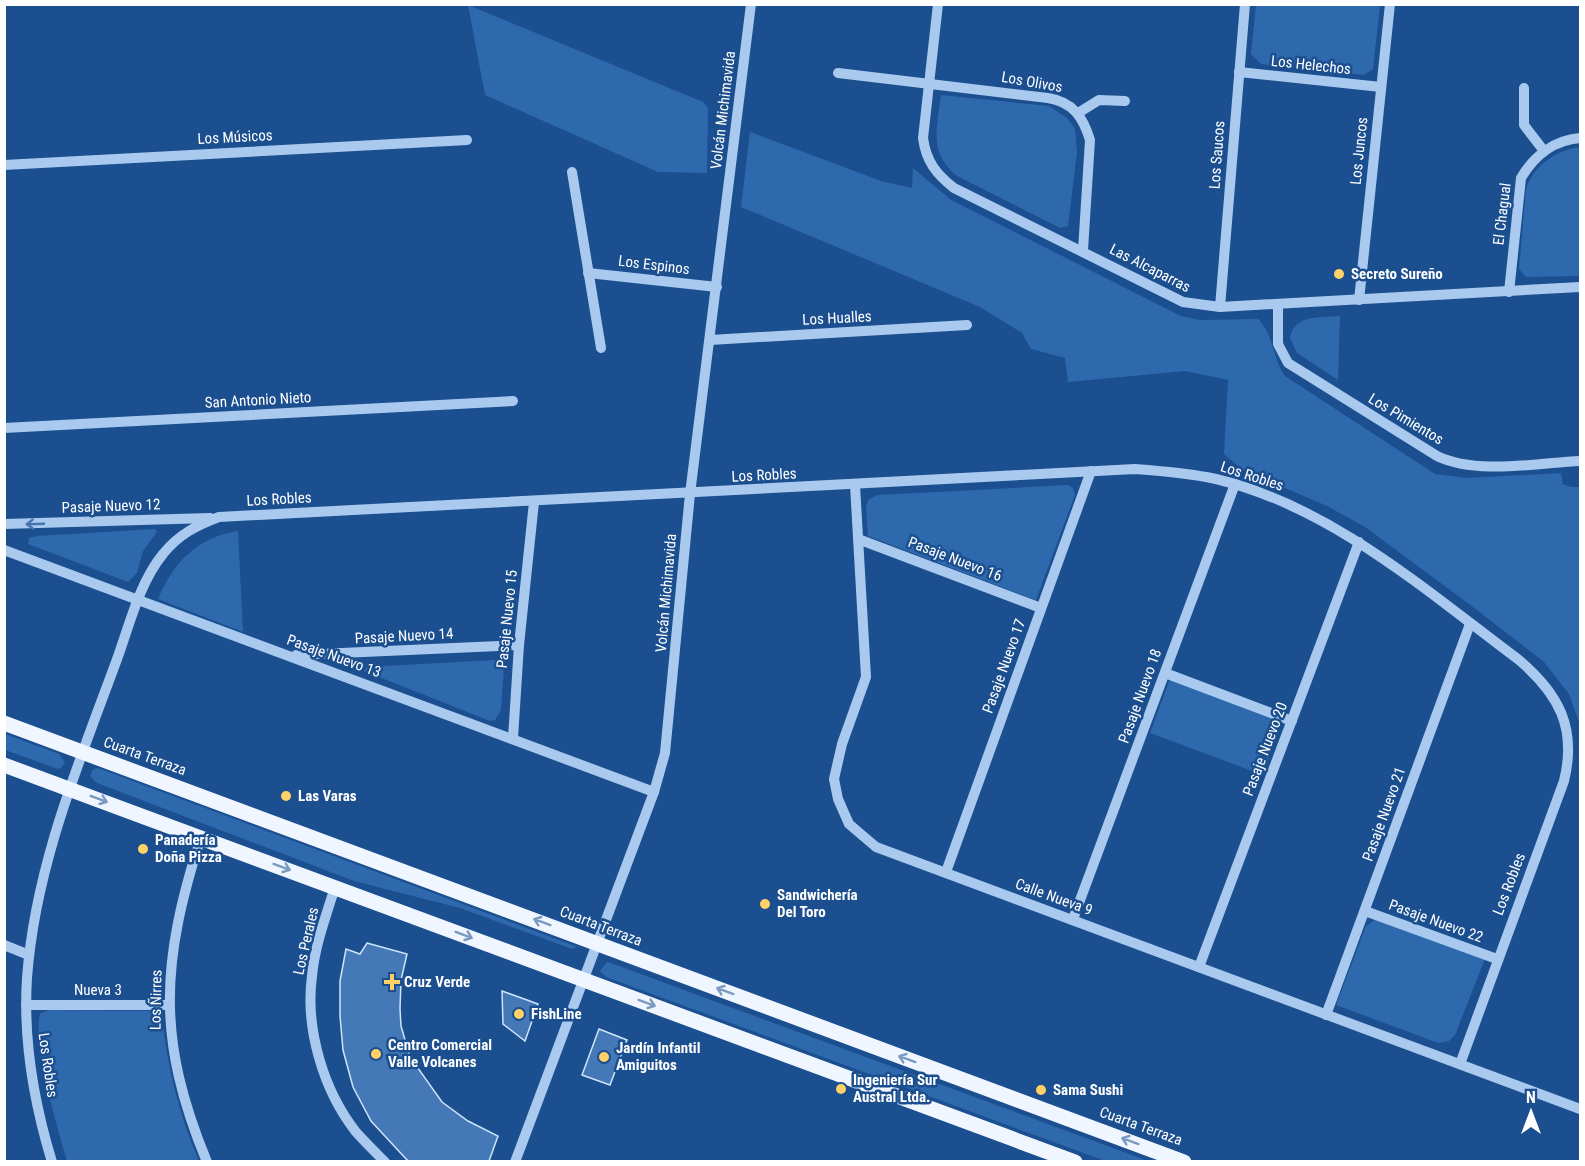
<svg xmlns="http://www.w3.org/2000/svg" width="1585" height="1166" viewBox="0 0 1585 1166" font-family="'Roboto Condensed',sans-serif">
	<style>
		.green { fill: #2e69ad }
		.building { fill: #4478b7; stroke: #cfe3fa; stroke-width: 1.5 }
		.lines { fill: none; stroke-linecap: round; stroke-linejoin: round }
		.minor { stroke: #a9c9ee; stroke-width: 10 }
		.major { stroke: #f0f6ff; stroke-width: 15 }
		.oneway { stroke: #4674ac }
		.oneway2 { stroke: #7b9ac1 }
		.poi-dot { fill: #ffd166; stroke: #1b4f8f; stroke-width: 2 }
		.labels { text-anchor: middle; dominant-baseline: central; stroke-width: 5; stroke-linejoin: round; paint-order: stroke }
		.street-label { font-size: 15px; fill: #fff; stroke: #1b4f8f }
		.poi-label { font-size: 15px; font-weight: bold; fill: #fff; stroke: #1b4f8f; text-anchor: start }
	</style>
	<rect width="100%" height="100%" fill="#1b4f8f"/>
	<g class="green">
		<polygon points="468,5 703,102 708,108 707,173 658,172 485,95"/>
		<polygon points="1256,5 1380,5 1373,69 1364,75 1261,64 1251,54"/>
		<path d="M941 95 1049 106 1067 118 1075 129 1077 152 1068 226 1060 228 957 176C928 152 937 129 941 95Z"/>
		<path d="M750 132 881 181 912 188 913 168 951 200 1181 316 1200 320 1258 319C1274 334 1272 358 1285 376L1435 474 1467 478 1561 473 1563 484 1571 487H1580V725L1569 694 1544 662 1469 604 1365 527 1327 506 1243 470 1224 454 1228 380 1185 371 1068 382 1065 358 1031 349 1022 333 980 307 741 207Z"/>
		<path d="M1580 147V276L1526 277 1519 269 1526 189C1534 165 1556 150 1580 147Z"/>
		<path d="M1340 316 1338 380 1297 353 1290 338C1294 314 1320 318 1340 316Z"/>
		<polygon points="1068,485 1073,488 1075,495 1036,600 868,536 866,506 869,499 878,495"/>
		<polygon points="155,529 157,532 143,551 137,573 128,582 28,544 29,538 37,536"/>
		<path d="M238 531 243 632 158 599C174 561 197 538 238 531Z"/>
		<polygon points="495,660 504,667 501,710 495,720 490,721 364,671 367,667"/>
		<polygon points="1170,679 1282,723 1263,775 1150,733"/>
		<polygon points="5,734 59,754 65,763 60,769 55,768 5,750"/>
		<polygon points="98,768 575,946 577,947 572,949 460,908 354,881 97,783 90,776 93,769"/>
		<polygon points="1376,919 1485,959 1455,1035 1449,1041 1438,1043 1336,1005 1366,926"/>
		<polygon points="607,962 611,963 1148,1161 1105,1161 606,977 600,971"/>
		<path d="M49 1010 149 1011 162 1019C168 1069 179 1115 199 1161H67C58 1130 32 1043 40 1014Z"/>
	</g>
	<g class="building">
		<polygon points="367,943 407,954 401,980 400,1009 401,1026 410,1057 442,1102 468,1121 498,1136 489,1161 408,1161 371,1121 353,1087 343,1050 340,1016 340,981 346,949 360,954"/>
		<polygon points="502,991 538,1004 525,1041 503,1024"/>
		<polygon points="599,1029 627,1040 610,1085 582,1075"/>
	</g>
	<g class="lines">
		<g class="minor">
			<path d="M938 4 923 138C926 161 936 174 954 188L1183 302 1220 307 1580 287"/>
			<polyline points="1239,72 1381,87"/>
			<path d="M838 73 1048 98C1073 102 1083 117 1090 140L1083 250"/>
			<polyline points="1524,88 1524,125 1544,151"/>
			<polyline points="1078,113 1099,100 1125,101"/>
			<polyline points="4,165 467,140"/>
			<polyline points="572,172 601,348"/>
			<polyline points="588,273 717,287"/>
			<path d="M1509 292 1521 178C1534 156 1554 140 1580 138"/>
			<polyline points="1359,300 1390,4"/>
			<path d="M1278 305V344L1288 363 1437 456C1476 475 1538 463 1580 461"/>
			<polyline points="1220,307 1245,4"/>
			<polyline points="710,340 967,325"/>
			<polyline points="4,428 513,401"/>
			<polyline points="855,485 866,677 842,744 834,779 838,799 849,824 876,847 1580,1109"/>
			<polyline points="4,524 210,518"/>
			<polyline points="858,539 1041,608"/>
			<polyline points="4,550 654,792"/>
			<polyline points="296,655 519,645"/>
			<polyline points="1165,673 1292,721"/>
			<polyline points="513,738 519,645 534,502"/>
			<path d="M201 837C161 962 156 1039 207 1162"/>
			<polyline points="946,872 1091,471"/>
			<path d="M335 887C326 916 315 945 312 976 305 1028 323 1090 356 1132 365 1142 375 1152 385 1162"/>
			<polyline points="1365,911 1497,959"/>
			<polyline points="1073,919 1235,484"/>
			<polyline points="4,945 29,955"/>
			<polyline points="1199,967 1359,542"/>
			<polyline points="26,1005 169,1005"/>
			<polyline points="1326,1015 1470,624"/>
			<path d="M52 1162C34 1103 23 1040 27 978 35 868 78 765 116 662 129 627 139 583 163 554 178 535 197 525 219 517L1135 469C1162 471 1189 473 1216 479 1332 507 1425 590 1519 660 1559 694 1577 728 1564 781L1460 1064"/>
			<polyline points="515,1162 654,792 665,753 690,494 751,4"/>
		</g>
		<g class="major">
			<polyline points="4,723 1184,1162"/>
			<polyline points="4,765 1075,1162"/>
		</g>
	</g>
	<defs><path id="oneway-shaft" d="M-6 0H5M1.5-3L5.5 0L1.5 3" fill="none" stroke-width="1.6" stroke-linecap="round" stroke-linejoin="round" transform="scale(1.5)"/></defs>
	<use class="oneway" href="#oneway-shaft" transform="translate(35 524) rotate(178)"/>
	<g class="oneway2">
		<use href="#oneway-shaft" transform="translate(99 799) rotate(20)"/>
		<use href="#oneway-shaft" transform="translate(282 867) rotate(20)"/>
		<use href="#oneway-shaft" transform="translate(542 922) rotate(-160)"/>
		<use href="#oneway-shaft" transform="translate(464 935) rotate(21)"/>
		<use href="#oneway-shaft" transform="translate(725 991) rotate(-160)"/>
		<use href="#oneway-shaft" transform="translate(647 1003) rotate(20)"/>
		<use href="#oneway-shaft" transform="translate(907 1059) rotate(-160)"/>
		<use href="#oneway-shaft" transform="translate(1130 1141) rotate(-160)"/>
	</g>
	<g class="poi-dot">
		<circle cx="1339" cy="274" r="6"/>
		<circle cx="286" cy="796" r="6"/>
		<circle cx="143" cy="849" r="6"/>
		<circle cx="765" cy="904" r="6"/>
		<path d="M389 973h6v6h6v6h-6v6h-6v-6h-6v-6h6z"/>
		<circle cx="519" cy="1014" r="6"/>
		<circle cx="376" cy="1054" r="6"/>
		<circle cx="604" cy="1057" r="6"/>
		<circle cx="841" cy="1089" r="6"/>
		<circle cx="1041" cy="1090" r="6"/>
	</g>
	<g class="labels">
		<g class="street-label">
			<text transform="translate(1311 65) rotate(6)">Los Helechos</text>
			<text transform="translate(1032 82) rotate(10)">Los Olivos</text>
			<text transform="translate(723 110) rotate(-83)">Volcán Michimavida</text>
			<text transform="translate(235 137) rotate(-3)">Los Músicos</text>
			<text transform="translate(1359 151) rotate(-84)">Los Juncos</text>
			<text transform="translate(1217 155) rotate(-86)">Los Saucos</text>
			<text transform="translate(1502 214) rotate(-83)">El Chagual</text>
			<text transform="translate(654 265) rotate(7)">Los Espinos</text>
			<text transform="translate(1150 268) rotate(27)">Las Alcaparras</text>
			<text transform="translate(837 318) rotate(-3)">Los Hualles</text>
			<text transform="translate(258 400) rotate(-3)">San Antonio Nieto</text>
			<text transform="translate(1406 419) rotate(31)">Los Pimientos</text>
			<text transform="translate(764 475) rotate(-3)">Los Robles</text>
			<text transform="translate(1252 476) rotate(18)">Los Robles</text>
			<text transform="translate(279 499) rotate(-3)">Los Robles</text>
			<text transform="translate(111 506) rotate(-2)">Pasaje Nuevo 12</text>
			<text transform="translate(955 559) rotate(21)">Pasaje Nuevo 16</text>
			<text transform="translate(666 593) rotate(-85)">Volcán Michimavida</text>
			<text transform="translate(507 619) rotate(-84)">Pasaje Nuevo 15</text>
			<text transform="translate(404 636) rotate(-3)">Pasaje Nuevo 14</text>
			<text transform="translate(334 656) rotate(20)">Pasaje Nuevo 13</text>
			<text transform="translate(1004 666) rotate(-70)">Pasaje Nuevo 17</text>
			<text transform="translate(1140 696) rotate(-70)">Pasaje Nuevo 18</text>
			<text transform="translate(1265 749) rotate(-69)">Pasaje Nuevo 20</text>
			<text transform="translate(145 756) rotate(20)">Cuarta Terraza</text>
			<text transform="translate(1384 814) rotate(-70)">Pasaje Nuevo 21</text>
			<text transform="translate(1509 884) rotate(-69)">Los Robles</text>
			<text transform="translate(1054 897) rotate(20)">Calle Nueva 9</text>
			<text transform="translate(1436 921) rotate(20)">Pasaje Nuevo 22</text>
			<text transform="translate(601 926) rotate(21)">Cuarta Terraza</text>
			<text transform="translate(306 941) rotate(-77)">Los Perales</text>
			<text x="98" y="990">Nueva 3</text>
			<text transform="translate(156 1000) rotate(-89)">Los Ñirres</text>
			<text transform="translate(48 1065) rotate(82)">Los Robles</text>
			<text transform="translate(1141 1126) rotate(20)">Cuarta Terraza</text>
		</g>
		<g class="poi-label">
			<text x="1351" y="274">Secreto Sureño</text>
			<text x="298" y="796">Las Varas</text>
			<text x="155" y="840">Panadería<tspan x="155" dy="17">Doña Pizza</tspan></text>
			<text x="777" y="895">Sandwichería<tspan x="777" dy="17">Del Toro</tspan></text>
			<text x="404" y="982">Cruz Verde</text>
			<text x="531" y="1014">FishLine</text>
			<text x="388" y="1045">Centro Comercial<tspan x="388" dy="17">Valle Volcanes</tspan></text>
			<text x="616" y="1048">Jardín Infantil<tspan x="616" dy="17">Amiguitos</tspan></text>
			<text x="853" y="1080">Ingeniería Sur<tspan x="853" dy="17">Austral Ltda.</tspan></text>
			<text x="1053" y="1090">Sama Sushi</text>
		</g>
	</g>
	<rect width="1585" height="1166" fill="none" stroke="#ffffff" stroke-width="12"/>
	<g transform="translate(1531 1112)" stroke="#1b4f8f" stroke-width="4.5" paint-order="stroke">
	<path d="M0-4.5L10 22L0 15L-10 22Z" fill="#ffffff"/>
	<text y="-9" font-size="16" font-weight="bold" text-anchor="middle" fill="#ffffff">N</text>
	</g>
</svg>
